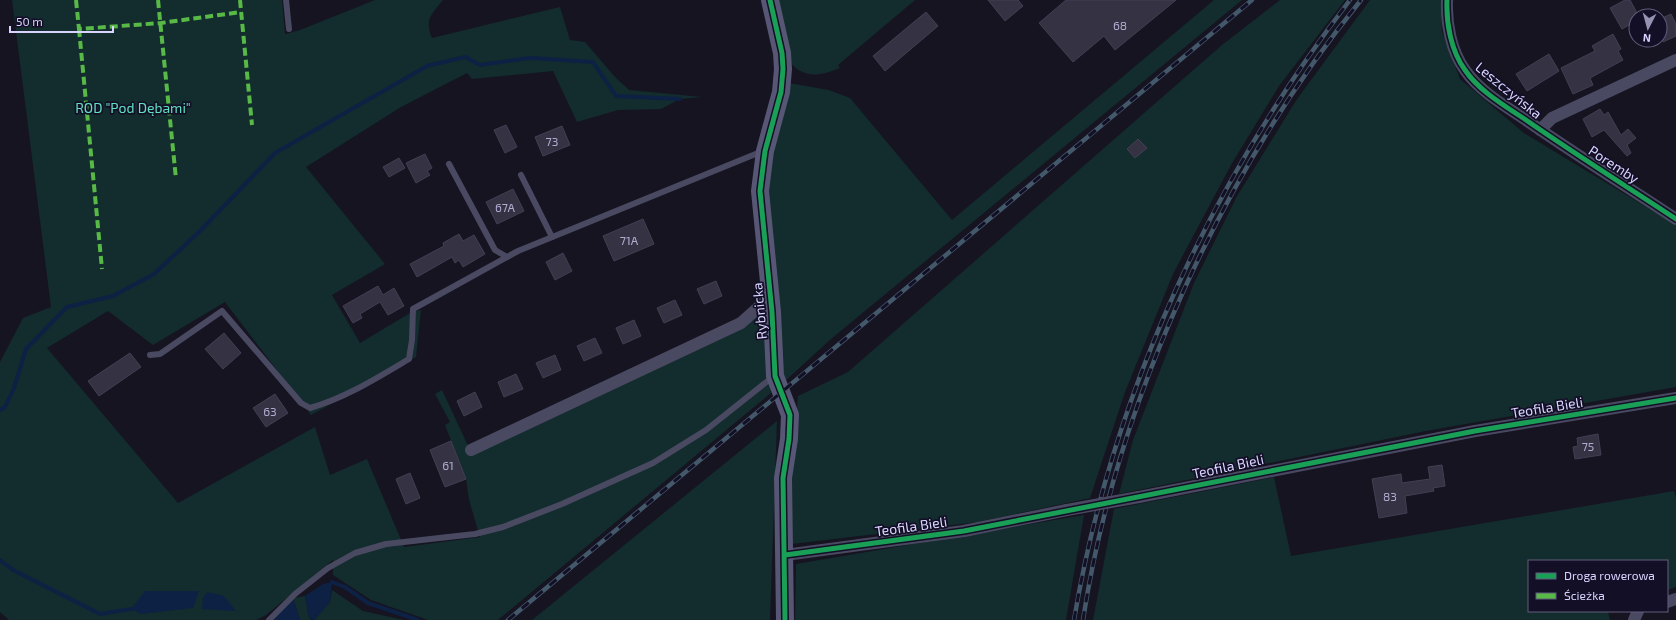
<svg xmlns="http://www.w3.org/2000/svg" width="1676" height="620" viewBox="0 0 1676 620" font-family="'Exo 2',sans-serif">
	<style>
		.green { fill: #132c2d }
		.water { fill: #0d2144 }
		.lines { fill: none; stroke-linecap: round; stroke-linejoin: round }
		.stream { stroke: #0d2144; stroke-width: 4 }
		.building { fill: #343243; stroke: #433f54 }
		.lane { stroke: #4a4962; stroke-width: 6 }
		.street { stroke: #4a4962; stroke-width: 12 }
		.secondary { stroke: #575674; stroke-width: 18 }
		.rail-casing { stroke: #43596b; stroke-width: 4.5 }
		.rail { stroke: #130f26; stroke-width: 3; stroke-dasharray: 9; stroke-linecap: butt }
		.street-bridge { stroke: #4a4962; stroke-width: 12 }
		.quiet { stroke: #58b947; stroke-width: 4; stroke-dasharray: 8 4; stroke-linecap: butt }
		.cycleway-casing { stroke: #130f26; stroke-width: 8 }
		.cycleway { stroke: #1a9f57; stroke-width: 5 }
		.labels { text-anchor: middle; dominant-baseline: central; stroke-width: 3.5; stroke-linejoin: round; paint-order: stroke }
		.number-label { font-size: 12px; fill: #b0acd0 }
		.street-label { font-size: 14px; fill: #d9d4ff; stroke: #130f26 }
		.park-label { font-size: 14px; fill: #5fe0c0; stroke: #130f26 }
	</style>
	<rect width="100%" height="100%" fill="#161421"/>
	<g class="green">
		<path d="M12 0H282L285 34 300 30 375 0H443C432 14 424 19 432 38L560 7 570 40 585 42 615 77 629 90 702 97 680 99 661 109 618 110 577 122 553 71 472 79 467 73 401 107 306 167 385 264 332 295 360 343 410 313 421 310 416 357 311 415 225 302 153 345 108 311 47 348 178 503 315 427 330 475 367 459 404 547 480 537 469 500 466 479 445 425 450 422 435 394 442 390 470 450 764 307 771 393 498 620H428L371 600 333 575V560L266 615 256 620H9L0 612V362L23 318 51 307Z"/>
		<path d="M775 0H915L838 65 840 68C822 76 803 79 790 62Z"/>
		<polygon points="1214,0 1242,0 831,339 784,382 766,181 789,83 829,90 850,98 952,220"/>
		<polygon points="1280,0 1345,0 1279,86 1231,165 1173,274 1125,392 1090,498 978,522 792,544 791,480 798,396 848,372 1222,45"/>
		<polygon points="1370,0 1441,0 1442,32 1460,79 1524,133 1676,225 1676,387 1426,431 1119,494 1133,440 1194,283 1236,198 1297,99"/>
		<polygon points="777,421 770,620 532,620"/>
		<polygon points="1274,477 1291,556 1674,491 1676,498 1676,587 1667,590 1667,561 1529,561 1529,611 1609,611 1608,612 1610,620 1093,620 1114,509"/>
		<polygon points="1084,515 1066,620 795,620 796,564"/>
		<polygon points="332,590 363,611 404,620 314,620 330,602"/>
		<polygon points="305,596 309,618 312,620 300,620 293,598"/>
	</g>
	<g class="water">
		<polygon points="332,582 330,602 314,620 309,618 305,596 323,584"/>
		<polygon points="145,591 199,591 193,608 141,614 131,609"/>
		<polygon points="207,592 224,596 236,611 202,609 203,598"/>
		<polygon points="293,598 300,620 275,620 274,617"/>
	</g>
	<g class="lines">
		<g class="stream">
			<polyline points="0,410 5,407 14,388 26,349 67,307 113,296 154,274 199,232 275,153 427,66 465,57 480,65 530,58 593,62 616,96 680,99"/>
			<polyline points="0,560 13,570 100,614 131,609"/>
			<polyline points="332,582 345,587 368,603 418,620"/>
		</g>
	</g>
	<g class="building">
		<polygon points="988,0 1018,0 1023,6 1005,21"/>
		<polygon points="1066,0 1176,0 1115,50 1104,36 1073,62 1039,23"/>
		<polygon points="1625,0 1630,0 1636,11 1636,21 1622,29 1610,8"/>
		<polygon points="926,12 938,26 885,71 873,56"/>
		<polygon points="1671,14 1676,24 1676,36 1663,42 1660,36 1660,19"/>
		<polygon points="1613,34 1621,49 1618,51 1623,60 1590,78 1593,85 1573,94 1561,68 1595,51 1592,46"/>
		<polygon points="1549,54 1559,71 1527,91 1516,74"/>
		<polygon points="1600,109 1604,115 1608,112 1621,135 1628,129 1636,138 1627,145 1631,153 1627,156 1604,130 1592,137 1583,119"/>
		<polygon points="506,125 517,147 505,153 494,130"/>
		<polygon points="562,126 570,145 543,156 535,137"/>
		<polygon points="1138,139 1147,148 1135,158 1127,149"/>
		<polygon points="425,154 432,168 427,171 430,175 416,183 406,163"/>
		<polygon points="399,158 405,168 389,177 383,167"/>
		<polygon points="513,189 524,211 497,224 486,202"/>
		<polygon points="643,219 654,244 614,261 603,236"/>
		<polygon points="459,234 463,241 474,235 485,254 463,267 459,260 455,263 452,257 417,277 410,264 444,246 443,243"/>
		<polygon points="563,253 572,271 555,280 546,262"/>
		<polygon points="716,281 722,296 704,304 697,289"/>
		<polygon points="378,286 383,295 394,288 404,306 388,315 380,302 360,314 362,318 353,323 343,306"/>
		<polygon points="675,300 682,315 664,323 657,308"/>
		<polygon points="634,320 641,336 623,344 616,328"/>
		<polygon points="224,333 241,353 223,369 205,349"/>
		<polygon points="595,338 602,353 584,361 577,346"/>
		<polygon points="130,353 141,367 99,396 88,381"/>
		<polygon points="555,355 561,370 543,378 536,363"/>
		<polygon points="516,374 523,389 504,397 498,382"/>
		<polygon points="475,392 482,407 464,416 457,401"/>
		<polygon points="275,394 288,413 266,427 253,408"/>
		<polygon points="1598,434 1601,455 1575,459 1573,447 1578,446 1577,438"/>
		<polygon points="451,441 466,479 445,487 430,450"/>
		<polygon points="1442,465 1445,486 1433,488 1434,491 1405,496 1407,513 1379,518 1372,479 1401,474 1402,483 1430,479 1428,467"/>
		<polygon points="410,473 420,498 406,504 396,479"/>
	</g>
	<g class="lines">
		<g class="lane">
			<polyline points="286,0 289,29"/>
			<polyline points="449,164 495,250 507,257"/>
			<polyline points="521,175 552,237"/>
			<path d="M150 355 160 354 222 311 301 403 310 408C345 398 377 378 409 359L412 340 413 309 518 251 763 151"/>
			<polyline points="269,620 295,594 328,568 355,553 386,544 475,534 503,527 562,504 653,463 706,430 774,376"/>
		</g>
		<g class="street">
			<path d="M1447 0C1446 23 1451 51 1465 70 1479 91 1505 106 1526 120 1575 154 1626 186 1676 219"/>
			<polyline points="1540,130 1552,118 1676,60"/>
			<polyline points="471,450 741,323 770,297"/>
			<polyline points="1139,497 1475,431 1676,398"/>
			<polyline points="785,555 964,531 1067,510"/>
			<polyline points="1667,602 1676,599"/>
			<polyline points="1634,620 1638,611"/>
		</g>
		<polyline class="secondary" points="770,0 782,53 783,69 781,92 765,151 760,191 772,312 775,376 790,415 789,439 783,478 785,620"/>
		<g class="rail-casing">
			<g id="rail">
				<polyline points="508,620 1252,0"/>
				<path d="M1074 620C1112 395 1211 181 1350 0"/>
				<path d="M1083 620C1116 404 1223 170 1361 0"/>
			</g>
		</g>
		<use href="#rail" class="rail"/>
		<polyline class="street-bridge" points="1067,510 1139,497"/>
		<g class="quiet">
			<polyline points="76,0 79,29 161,23 241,12"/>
			<polyline points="158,0 176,179"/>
			<polyline points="240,0 252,125"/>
			<polyline points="79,29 102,269"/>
		</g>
		<g class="cycleway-casing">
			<g id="cycleway">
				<polyline points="770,0 782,53 783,69 781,92 765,151 760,191 772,312 775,376 790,415 789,439 783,478 785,620"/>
				<path d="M1447 0C1446 23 1451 51 1465 70 1479 91 1505 106 1526 120 1575 154 1626 186 1676 219"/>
				<polyline points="785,555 964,531 1475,431 1676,398"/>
			</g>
		</g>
		<use href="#cycleway" class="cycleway"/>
	</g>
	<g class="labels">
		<g class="number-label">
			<text x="1120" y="25">68</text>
			<text x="552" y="141">73</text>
			<text x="505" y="207">67A</text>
			<text x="629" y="240">71A</text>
			<text x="270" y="411">63</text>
			<text x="1588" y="446">75</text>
			<text x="448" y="465">61</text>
			<text x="1390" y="496">83</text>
		</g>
		<g class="street-label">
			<text transform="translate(1509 90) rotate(39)">Leszczyńska</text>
			<text transform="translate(1614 164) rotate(33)">Poremby</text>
			<text transform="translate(759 311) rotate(-95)">Rybnicka</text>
			<text transform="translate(1547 407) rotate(-9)">Teofila Bieli</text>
			<text transform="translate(1228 466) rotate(-12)">Teofila Bieli</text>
			<text transform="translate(911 526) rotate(-8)">Teofila Bieli</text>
		</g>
		<g class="park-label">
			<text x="133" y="107">ROD "Pod Dębami"</text>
		</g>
	</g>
	<rect x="1528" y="560" width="140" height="52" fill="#130f26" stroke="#625e7d"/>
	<rect x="1536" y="573" width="20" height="6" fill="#1a9f57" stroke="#625e7d"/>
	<text x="1564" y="580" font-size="12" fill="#d9d4ff">Droga rowerowa</text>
	<rect x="1536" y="593" width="20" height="6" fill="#58b947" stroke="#625e7d"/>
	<text x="1564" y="600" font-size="12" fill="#d9d4ff">Ścieżka</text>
	<g transform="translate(1648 28) rotate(186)"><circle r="19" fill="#130f26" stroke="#625e7d"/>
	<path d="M0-3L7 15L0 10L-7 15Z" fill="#9591b1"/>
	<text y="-6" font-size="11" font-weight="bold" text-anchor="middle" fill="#d9d4ff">N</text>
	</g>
	<path d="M10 26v6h103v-6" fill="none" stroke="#d9d4ff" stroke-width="2"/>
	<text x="16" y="26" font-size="12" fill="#d9d4ff" stroke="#130f26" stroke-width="3" paint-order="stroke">50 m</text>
</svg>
